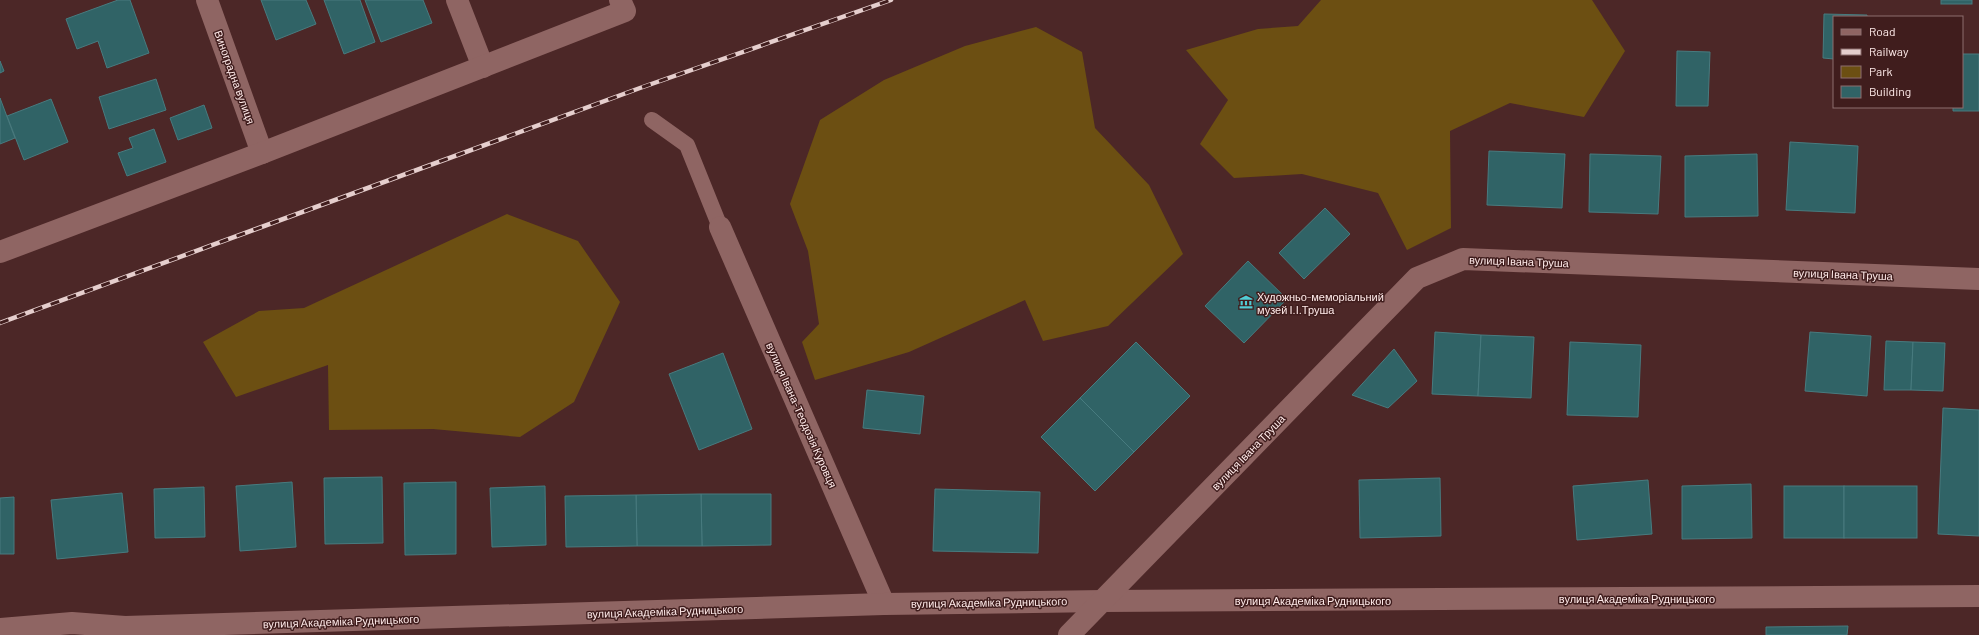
<svg xmlns="http://www.w3.org/2000/svg" width="1979" height="635" viewBox="0 0 1979 635" font-family="Barlow,sans-serif">
	<style>
		.green { fill: #6c4f12 }
		.building { fill: #306366; stroke: #487b7f }
		.lines { fill: none; stroke-linecap: round; stroke-linejoin: round }
		.lane { stroke: #8f6563; stroke-width: 16 }
		.street { stroke: #8f6563; stroke-width: 22 }
		.rail-casing { stroke: #e5cecd; stroke-width: 4.5 }
		.rail { stroke: #401d1d; stroke-width: 3; stroke-dasharray: 9; stroke-linecap: butt }
		.labels { text-anchor: middle; dominant-baseline: central; stroke-width: 3; stroke-linejoin: round; paint-order: stroke }
		.street-label { font-size: 11px; fill: #ffebea; stroke: #401d1d }
		.poi-label { font-size: 11px; fill: #ffebea; stroke: #401d1d; text-anchor: start }
	</style>
	<rect width="100%" height="100%" fill="#4c2727"/>
	<g class="green">
		<polygon points="1321,0 1592,0 1625,51 1584,117 1510,103 1450,131 1451,228 1407,250 1378,193 1302,174 1234,178 1200,144 1228,100 1186,50 1258,29 1298,26"/>
		<polygon points="1036,27 1082,52 1095,128 1149,185 1183,254 1108,326 1043,341 1025,300 909,352 815,380 802,342 819,324 808,251 790,204 820,120 884,80 965,46"/>
		<polygon points="507,214 578,241 620,302 574,402 520,437 433,429 329,430 328,365 236,397 203,342 259,311 304,308"/>
	</g>
	<g class="building">
		<polygon points="118,0 130,0 149,53 107,68 98,41 77,49 66,19"/>
		<polygon points="261,0 306,0 316,24 276,40"/>
		<polygon points="324,0 360,0 375,42 344,54"/>
		<polygon points="365,0 423,0 432,23 381,42"/>
		<rect x="1941" y="0" width="31" height="4"/>
		<polygon points="1824,14 1867,15 1867,17 1834,17 1834,59 1823,58"/>
		<polygon points="1677,51 1710,52 1708,106 1676,106"/>
		<polygon points="1962,54 1979,54 1979,111 1953,111 1953,107 1962,107"/>
		<polygon points="0,61 4,71 0,73"/>
		<polygon points="156,79 166,110 109,129 99,97"/>
		<polygon points="0,98 15,138 0,144"/>
		<polygon points="51,99 68,142 24,160 7,116"/>
		<polygon points="204,105 212,128 178,140 170,118"/>
		<polygon points="154,129 166,162 127,176 118,153 133,148 129,138"/>
		<polygon points="1790,142 1858,146 1855,213 1786,210"/>
		<polygon points="1489,151 1565,154 1562,208 1487,205"/>
		<polygon points="1590,154 1661,156 1658,214 1589,212"/>
		<polygon points="1757,154 1758,216 1685,217 1685,156"/>
		<polygon points="1325,208 1350,234 1304,279 1279,253"/>
		<polygon points="1248,261 1287,299 1244,343 1205,306"/>
		<polygon points="1435,332 1481,335 1478,396 1432,394"/>
		<polygon points="1810,332 1871,336 1867,396 1805,391"/>
		<polygon points="1481,335 1534,337 1531,398 1478,396"/>
		<polygon points="1886,341 1913,342 1911,390 1884,390"/>
		<polygon points="1136,342 1190,396 1134,452 1080,398"/>
		<polygon points="1570,342 1641,345 1638,417 1567,415"/>
		<polygon points="1913,342 1945,343 1943,391 1911,390"/>
		<polygon points="1394,349 1417,381 1388,408 1352,395"/>
		<polygon points="723,353 752,429 699,450 669,374"/>
		<polygon points="867,390 924,396 920,434 863,428"/>
		<polygon points="1080,398 1134,452 1095,491 1041,437"/>
		<polygon points="1943,408 1979,410 1979,536 1938,534"/>
		<polygon points="382,477 383,543 325,544 324,478"/>
		<polygon points="1440,478 1441,536 1360,538 1359,480"/>
		<polygon points="1648,480 1652,534 1577,540 1573,486"/>
		<polygon points="292,482 296,547 240,551 236,486"/>
		<polygon points="456,482 456,554 405,555 404,483"/>
		<polygon points="1751,484 1752,538 1682,539 1682,486"/>
		<polygon points="545,486 546,545 492,547 490,488"/>
		<rect x="1784" y="486" width="60" height="52"/>
		<rect x="1844" y="486" width="73" height="52"/>
		<polygon points="204,487 205,537 155,538 154,489"/>
		<polygon points="935,489 1040,492 1038,553 933,551"/>
		<polygon points="122,493 128,552 57,559 51,500"/>
		<polygon points="701,494 771,494 771,545 702,546"/>
		<polygon points="701,494 702,546 637,546 636,495"/>
		<polygon points="636,495 637,546 566,547 565,496"/>
		<polygon points="14,497 14,554 0,554 0,498"/>
		<polygon points="1848,626 1847,635 1766,635 1766,627"/>
	</g>
	<g class="lines">
		<polyline class="lane" points="652,120 687,145 720,227"/>
		<g class="street">
			<polyline points="207,0 262,153"/>
			<polyline points="457,0 483,67"/>
			<polyline points="720,227 884,604"/>
			<polyline points="0,252 262,153 625,11 620,0"/>
			<polyline points="0,629 72,623 125,627 884,604 1104,601 1979,596"/>
			<polyline points="1069,635 1417,278 1463,259 1979,279"/>
		</g>
		<g class="rail-casing">
			<polyline id="rail" points="0,323 640,88 891,0"/>
		</g>
		<use href="#rail" class="rail"/>
	</g>
	<defs>
		<g id="museum-bare" transform="scale(1.08)"><path d="M0-6L6-3V-2H-6V-3ZM-5-1h2V3h-2ZM-1-1h2V3h-2ZM3-1h2V3H3ZM-6 4H6V6H-6Z" fill="#51ccd4" stroke="#401d1d" stroke-width="2.5" paint-order="stroke"/></g>
	</defs>
	<g fill-rule="evenodd">
		<use href="#museum-bare" x="1246" y="302"/>
	</g>
	<g class="labels">
		<g class="street-label">
			<text transform="translate(235 77) rotate(70)">Виноградна вулиця</text>
			<text transform="translate(1519 261) rotate(2)">вулиця Івана Труша</text>
			<text transform="translate(1843 274) rotate(2)">вулиця Івана Труша</text>
			<text transform="translate(802 415) rotate(66)">вулиця Івана-Теодозія Куровця</text>
			<text transform="translate(1248 452) rotate(-46)">вулиця Івана Труша</text>
			<text x="1637" y="598">вулиця Академіка Рудницького</text>
			<text x="1313" y="600">вулиця Академіка Рудницького</text>
			<text transform="translate(989 602) rotate(-1)">вулиця Академіка Рудницького</text>
			<text transform="translate(665 611) rotate(-2)">вулиця Академіка Рудницького</text>
			<text transform="translate(341 621) rotate(-2)">вулиця Академіка Рудницького</text>
		</g>
		<g class="poi-label">
			<text x="1257" y="296">Художньо-меморіальний<tspan x="1257" dy="13">музей І.І.Труша</tspan></text>
		</g>
	</g>
	<rect x="1833" y="16" width="130" height="92" fill="#401d1d" stroke="#8c6f6f"/>
	<rect x="1841" y="29" width="20" height="6" fill="#8f6563" stroke="#8c6f6f"/>
	<text x="1869" y="36" font-size="12" fill="#ffebea">Road</text>
	<rect x="1841" y="49" width="20" height="6" fill="#e5cecd" stroke="#8c6f6f"/>
	<text x="1869" y="56" font-size="12" fill="#ffebea">Railway</text>
	<rect x="1841" y="66" width="20" height="12" fill="#6c4f12" stroke="#8c6f6f"/>
	<text x="1869" y="76" font-size="12" fill="#ffebea">Park</text>
	<rect x="1841" y="86" width="20" height="12" fill="#306366" stroke="#8c6f6f"/>
	<text x="1869" y="96" font-size="12" fill="#ffebea">Building</text>
</svg>
